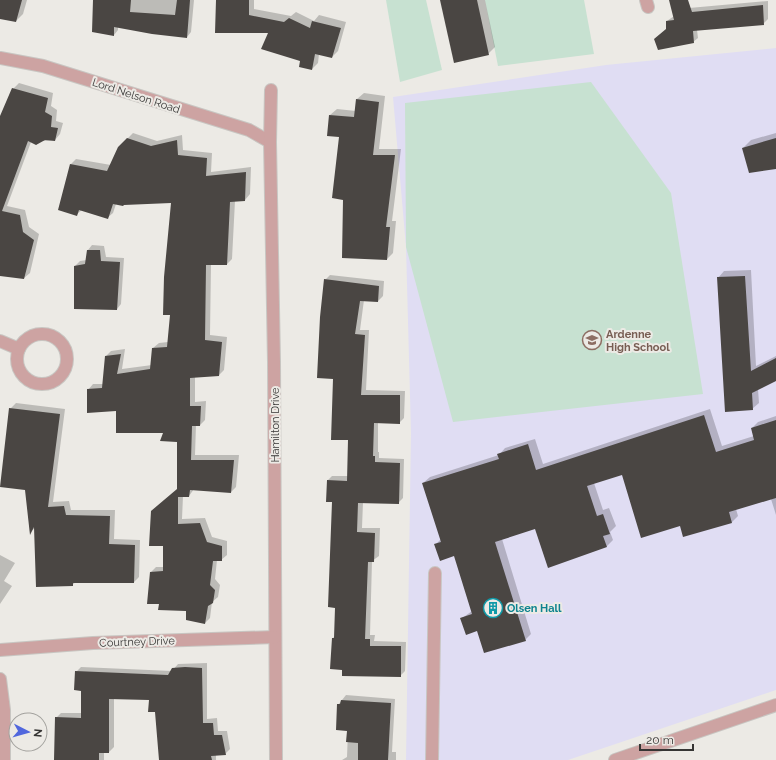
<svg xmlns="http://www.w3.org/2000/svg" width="776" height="760" viewBox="0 0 776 760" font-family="Raleway,sans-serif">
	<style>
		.education { fill: #e0ddf3 }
		.green { fill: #c7e1d1 }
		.shadow { fill: #0003 }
		.building { fill: #4a4643 }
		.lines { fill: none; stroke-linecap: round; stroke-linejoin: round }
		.minor-casing { stroke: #c8c6c2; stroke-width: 14 }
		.minor { stroke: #cda3a2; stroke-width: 12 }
		.labels { text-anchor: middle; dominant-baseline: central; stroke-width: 4; stroke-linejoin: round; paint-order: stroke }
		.street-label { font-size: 11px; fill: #363534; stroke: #eceae5 }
		.education-label { font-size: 11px; font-weight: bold; fill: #785e54; stroke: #eceae5; text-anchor: start }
		.culture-label { font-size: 11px; font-weight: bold; fill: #0d838f; stroke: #eceae5; text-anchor: start }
	</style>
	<rect width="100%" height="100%" fill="#eceae5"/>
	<polygon class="education" points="776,48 776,690 568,760 406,760 411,433 406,247 393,97 606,65"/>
	<g class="green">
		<polygon points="386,0 426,0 442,70 400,82"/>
		<polygon points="485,0 584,0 594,54 498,66"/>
		<polygon points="591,82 671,193 703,394 453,422 406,247 405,103"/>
	</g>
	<g class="shadow">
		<polygon points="0,0 27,0 23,14 16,21 0,18"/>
		<polygon points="94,0 194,0 191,32 187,37 118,27 118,30 114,35"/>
		<polygon points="217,0 254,0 254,9 291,16 296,12 314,21 319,15 346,22 338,51 332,57 319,54 318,63 312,69 269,32"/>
		<polygon points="441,0 485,0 495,47 488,54"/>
		<polygon points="768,1 768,19 763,24 697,30 698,38 693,42 667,29 667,21 674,16 678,9"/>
		<polygon points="19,83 53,93 51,106 57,110 56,121 63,123 60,134 55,140 31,142 7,206 25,210 29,227 39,234 30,273 24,278 0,275 0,118 13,89"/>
		<polygon points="364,93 385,96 379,149 401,149 392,221 396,221 393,253 387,259 344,199 340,136 330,115 337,109 356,111 357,99"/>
		<polygon points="133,133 157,141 182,135 183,150 212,153 211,172 251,167 250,194 245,200 235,201 232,259 227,264 211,264 210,335 227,337 224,370 219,375 195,377 195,402 206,401 205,420 200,425 196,425 195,455 239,455 236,487 231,492 194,489 189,496 183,496 182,519 205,518 212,537 227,541 227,555 221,560 217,560 215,579 220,585 218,597 212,602 210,618 205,623 187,610 160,603 151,572 156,567 164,567 178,489 178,441 164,432 117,410 88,390 93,384 104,384 106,356 111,351 125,349 122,369 152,365 153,348 159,343 168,342 171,314 172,202 116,204 113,213 107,218 82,210 77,214 59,209 71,164 76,159 111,165 119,147"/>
		<polygon points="776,133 776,168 743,148 751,140"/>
		<polygon points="92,245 104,246 106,257 124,258 121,304 117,309 75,266 80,261 87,260 88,250"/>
		<polygon points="751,270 756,366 776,356 776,380 758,389 759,403 752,409 718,278 724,271"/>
		<polygon points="330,275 384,281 383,296 378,301 364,300 360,330 369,330 366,390 405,391 404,418 399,423 378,423 378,452 379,452 379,458 404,459 403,498 398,503 363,502 362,528 380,528 379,556 372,561 370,635 375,635 374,641 406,642 405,671 400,676 332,668 333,638 336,635 333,501 328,480 332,476 348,476 349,439 334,378 325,280"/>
		<polygon points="16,403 65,409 53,502 69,501 71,510 115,510 114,539 140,540 139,577 134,582 76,582 72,585 35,528 30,532 26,489 10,409"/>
		<polygon points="710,409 722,446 754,436 752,428 758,422 776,416 776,515 771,499 736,509 738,516 732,522 681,525 622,474 594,483 603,510 609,508 616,526 610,532 613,540 607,546 535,528 502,539 531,634 525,640 478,630 461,619 472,611 455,555 435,545 441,539 423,483 430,477 499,455 505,448 535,439 543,464"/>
		<polygon points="0,555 15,563 4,581 12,586 0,604"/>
		<polygon points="207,663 207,719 217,718 218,731 227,731 230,749 225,754 216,755 216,760 175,760 150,699 114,698 114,747 109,752 104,752 104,760 80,760 56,718 61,713 82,713 82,690 76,672 81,667 172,671 178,664"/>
		<polygon points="346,695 395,699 392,752 396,752 396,760 342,760 347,757 348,730 338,705"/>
	</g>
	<g class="building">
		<polygon points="0,0 22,0 16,22 0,19"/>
		<polygon points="93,0 131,0 130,12 175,15 177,0 190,0 187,38 152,34 114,27 114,36 92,32"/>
		<polygon points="216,0 249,0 249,15 284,22 289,18 310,28 312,21 341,28 332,58 315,54 312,70 299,67 300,61 261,49 268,33 215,33"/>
		<polygon points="440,0 477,0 489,55 454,63"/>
		<polygon points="669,0 688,0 692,12 763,5 764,25 693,31 694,43 658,50 654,39 666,29 666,21 674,20"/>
		<polygon points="12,88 48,98 45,112 52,116 51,127 58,128 55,141 45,140 36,145 28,141 2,211 20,215 23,232 34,240 24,279 0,276 0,116"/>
		<polygon points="356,99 379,102 373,155 395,155 386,227 390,227 387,260 342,258 343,200 332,198 339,137 327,136 329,115 354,117"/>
		<polygon points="127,138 151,146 177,140 178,155 207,158 206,176 246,172 245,201 230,202 227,265 206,265 205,340 222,342 219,376 190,378 190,406 201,406 200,426 192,426 191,460 234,460 231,493 190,490 189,497 178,497 178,524 200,523 207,542 222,546 222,561 213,561 210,585 215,590 213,603 208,606 205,624 186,620 186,611 158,610 159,604 147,604 150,572 163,571 163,546 149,546 151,511 177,489 177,442 160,441 163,433 116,433 116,411 87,413 87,389 102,388 105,356 121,354 117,374 150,369 152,348 167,347 170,315 163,315 164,277 171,203 124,205 123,206 113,204 108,219 79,210 77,216 58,210 70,164 107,171 118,147"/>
		<polygon points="776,138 776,169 749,173 742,148"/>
		<polygon points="87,250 100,250 101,261 120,262 117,310 74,309 74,266 85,264"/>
		<polygon points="745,276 751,371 776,358 776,381 752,393 753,410 725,412 717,277"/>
		<polygon points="324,279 379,286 378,302 360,301 355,334 365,335 361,395 400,395 400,424 374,423 373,456 375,456 375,462 400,463 399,504 358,503 357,532 375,533 374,562 368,562 365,639 370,639 370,646 401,646 401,677 342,676 342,670 330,669 332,638 334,638 335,608 328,607 332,502 326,502 327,480 347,481 348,440 331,440 333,379 317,378 320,317"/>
		<polygon points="9,408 60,414 48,507 64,506 66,515 110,516 109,544 135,545 134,583 73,583 73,586 36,587 34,527 30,535 25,490 0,487"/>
		<polygon points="704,415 716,452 754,440 751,428 776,420 776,498 729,512 732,523 683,537 680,526 641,538 622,475 587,486 597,516 603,514 610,534 603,536 607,547 548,568 535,529 495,542 526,641 484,653 477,631 466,635 460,618 472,614 454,556 440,561 434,544 441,542 422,483 499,459 497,454 528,444 536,470"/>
		<polygon points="185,667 202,668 203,723 213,723 214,735 222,735 226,755 211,756 212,760 159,760 155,712 148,712 149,700 109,699 109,753 99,753 99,760 54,760 55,717 81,718 81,691 74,690 75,671 168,675 172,668"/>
		<polygon points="341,700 391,703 388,760 358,760 358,743 346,742 347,731 336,730 337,704 340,704"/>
	</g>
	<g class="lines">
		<g class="minor-casing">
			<g id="minor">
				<polyline points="646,0 648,7"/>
				<polyline points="0,58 43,66 249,130 270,142"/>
				<polyline points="271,90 270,142 274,362 276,760"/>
				<circle cx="42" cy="359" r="25"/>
				<polyline points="0,341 19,349"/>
				<polyline points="0,650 93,643 275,637"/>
				<polyline points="0,679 4,710 4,760"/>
				<polyline points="432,760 435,573"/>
				<polyline points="615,760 776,705"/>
			</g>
		</g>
		<use href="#minor" class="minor"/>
	</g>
	<defs>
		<g id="school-ring" transform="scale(1)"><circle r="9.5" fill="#eceae5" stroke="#8d6e63" stroke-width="1.5"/><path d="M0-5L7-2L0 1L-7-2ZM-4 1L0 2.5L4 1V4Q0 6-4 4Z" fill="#8d6e63"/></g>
		<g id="building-ring" transform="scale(1)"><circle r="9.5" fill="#eceae5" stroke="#0f9aa8" stroke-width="1.5"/><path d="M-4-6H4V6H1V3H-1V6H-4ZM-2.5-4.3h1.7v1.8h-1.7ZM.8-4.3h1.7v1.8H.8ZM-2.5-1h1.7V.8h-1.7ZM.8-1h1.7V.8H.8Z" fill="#0f9aa8"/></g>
	</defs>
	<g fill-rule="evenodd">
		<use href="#school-ring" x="592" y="340"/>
		<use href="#building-ring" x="493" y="608"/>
	</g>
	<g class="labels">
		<g class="street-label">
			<text transform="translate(136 96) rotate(18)">Lord Nelson Road</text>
			<text transform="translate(275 425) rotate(-90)">Hamilton Drive</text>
			<text transform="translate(137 642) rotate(-2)">Courtney Drive</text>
		</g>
		<g class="education-label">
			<text x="606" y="334">Ardenne<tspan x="606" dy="13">High School</tspan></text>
		</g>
		<g class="culture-label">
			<text x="507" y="608">Olsen Hall</text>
		</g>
	</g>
	<g transform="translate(28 732) rotate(96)"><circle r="19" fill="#eceae5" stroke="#a3a29e"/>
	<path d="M0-3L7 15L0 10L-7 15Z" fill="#5167dd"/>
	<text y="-6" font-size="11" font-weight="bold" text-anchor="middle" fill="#363534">N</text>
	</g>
	<path d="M640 744v6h53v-6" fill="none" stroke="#363534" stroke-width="2"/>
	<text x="646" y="744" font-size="12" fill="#363534" stroke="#eceae5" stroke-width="3" paint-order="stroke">20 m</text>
</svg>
